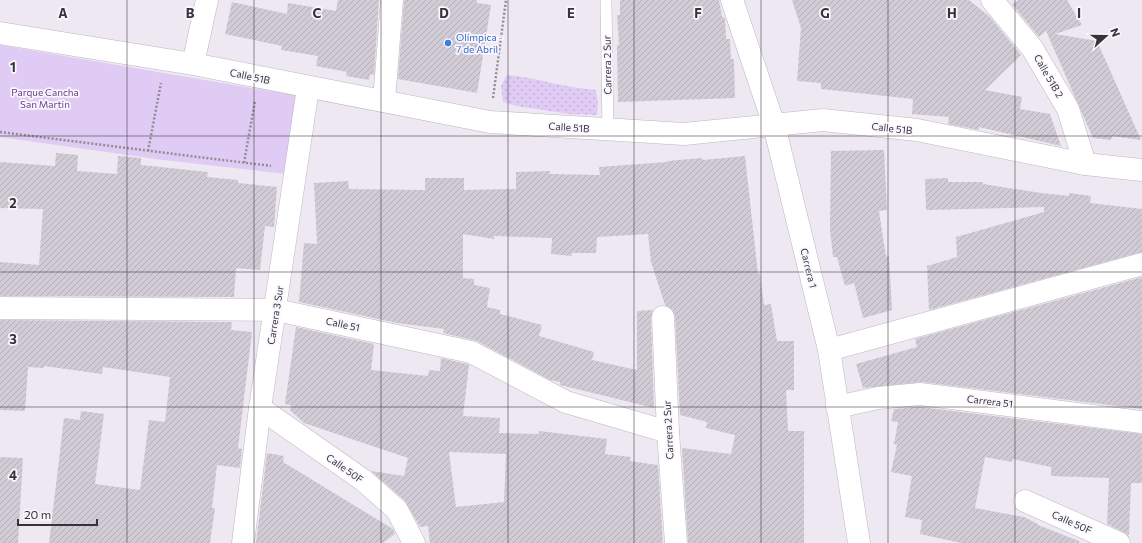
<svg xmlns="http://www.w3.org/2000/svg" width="1142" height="543" viewBox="0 0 1142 543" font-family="Commissioner,sans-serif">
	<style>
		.grass { fill: url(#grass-dots) }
		.park { fill: #e0cbf4 }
		.building { fill: url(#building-hatch); fill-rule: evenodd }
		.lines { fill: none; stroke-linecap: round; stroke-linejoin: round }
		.service-casing { stroke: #bcb7c1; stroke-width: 12 }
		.minor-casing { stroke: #bcb7c1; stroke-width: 23 }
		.tertiary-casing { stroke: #bcb7c1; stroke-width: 23 }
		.path { stroke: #918d94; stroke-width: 2.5; stroke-dasharray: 2 2; stroke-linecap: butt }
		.service { stroke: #fff; stroke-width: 11 }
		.minor { stroke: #fff; stroke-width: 22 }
		.tertiary { stroke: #fff; stroke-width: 22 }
		.grid { fill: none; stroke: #363438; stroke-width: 1; stroke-opacity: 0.55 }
		.shop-dot { fill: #3f7fe0; stroke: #faf6ff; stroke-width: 1.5 }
		.labels { text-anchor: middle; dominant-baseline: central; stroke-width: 3.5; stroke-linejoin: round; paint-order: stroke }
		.shop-label { font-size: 10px; fill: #366cbe; stroke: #faf6ff; text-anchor: start }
		.street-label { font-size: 10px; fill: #363438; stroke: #faf6ff }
		.park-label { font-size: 10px; fill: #6a4288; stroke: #faf6ff }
		.grid-label { font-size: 13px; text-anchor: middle; font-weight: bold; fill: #363438; stroke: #faf6ff; stroke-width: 3.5; stroke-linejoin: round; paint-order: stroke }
	</style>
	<defs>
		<pattern id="grass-dots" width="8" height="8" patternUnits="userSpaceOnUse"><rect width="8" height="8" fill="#e0cbf4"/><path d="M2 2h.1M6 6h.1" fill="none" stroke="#c1afd2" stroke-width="1.8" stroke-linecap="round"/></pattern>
		<pattern id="building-hatch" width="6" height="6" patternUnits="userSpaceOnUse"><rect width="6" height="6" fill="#d1cbd6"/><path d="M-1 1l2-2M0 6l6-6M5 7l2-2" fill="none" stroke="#b4afb8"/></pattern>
	</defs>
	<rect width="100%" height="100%" fill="#eee8f3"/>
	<path class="grass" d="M507 75C537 78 566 88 596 90L598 102 597 115 569 114 517 106 503 102 501 86Z"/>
	<polygon class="park" points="0,45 298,96 287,174 163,160 0,137"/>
	<g class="building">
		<polygon points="338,0 379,0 374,75 370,74 369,80 346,76 347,72 316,66 318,56 281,50 282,46 225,34 232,2 287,14 288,3 336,11"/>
		<polygon points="404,0 477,0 477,3 491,5 477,93 398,79"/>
		<polygon points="620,0 719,0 722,17 724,17 725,19 726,39 730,39 731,59 734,59 735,98 618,102 617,45 619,45 617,15 620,15"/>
		<polygon points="792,0 969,0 990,17 1021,55 985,90 1022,97 1020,109 1050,114 1061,146 979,127 979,130 948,124 949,117 912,114 913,99 821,89 821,83 797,81 801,28"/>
		<polygon points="1019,0 1067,0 1082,25 1055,34 1097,41 1141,140 1112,136 1111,140 1093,138 1046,31 1039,37 1012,4"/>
		<polygon points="884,150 887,210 879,211 886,257 889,256 892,310 863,318 854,283 845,286 837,257 833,257 830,229 831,151"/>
		<polygon points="56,153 78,155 77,171 117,174 118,156 141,158 141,165 208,172 207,177 238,180 238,183 277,187 274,227 265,226 260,270 236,268 234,297 0,296 0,262 39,265 43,209 0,208 0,162 55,166"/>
		<polygon points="745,156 758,274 760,273 764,305 771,304 777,341 794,341 794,390 786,390 788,431 804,431 804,543 688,543 682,448 731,454 735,435 706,428 707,422 680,415 675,316 673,310 665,305 651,262 648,234 597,237 596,253 572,253 572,256 551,254 552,238 494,236 494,239 463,234 463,278 474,279 474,285 490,288 487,307 500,310 500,314 542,325 539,336 594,352 592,360 637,370 637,311 653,310 651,318 654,408 560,385 560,382 550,380 477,341 443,333 444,329 397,323 299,302 304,243 317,244 314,183 348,181 349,189 425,190 425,178 464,178 464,190 516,189 516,172 550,171 550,174 600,175 599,167 667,162 667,161 702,158 703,160"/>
		<polygon points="948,178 948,182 983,182 983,184 1041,193 1069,196 1069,193 1091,196 1090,203 1142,209 1142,252 929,310 927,266 957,257 956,237 1044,212 1044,207 926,210 925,179"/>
		<polygon points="1142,277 1142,409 922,382 863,388 856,364 917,347 915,339"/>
		<polygon points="0,320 232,322 231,330 252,332 238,448 242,449 240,468 217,465 212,508 215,508 210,543 49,543 64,418 80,420 81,411 104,414 95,484 140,490 149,420 165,422 170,377 103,367 102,374 44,366 44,368 28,367 25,411 0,410"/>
		<path d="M296 327 374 344 371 370 428 376 429 370 440 371 441 358 467 364 469 365 463 416 500 418 499 433 539 434V431L607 439 605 454 631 457 630 461 658 465 663 543H430L428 526 420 527 405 501 371 471 404 476 408 458 304 423 290 410 291 405 285 404ZM449 452 506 454 504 502 456 507Z"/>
		<polygon points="920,407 1142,434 1142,483 1131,483 1129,535 1107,524 1109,478 1051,476 1051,467 1013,459 1012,462 985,457 975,508 1024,517 1038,524 1038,525 1079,541 1079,543 961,543 920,534 922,520 905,517 912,476 891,472 897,445 894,444 898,422 891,421 894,409"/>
		<polygon points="267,453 284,456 283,462 393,529 395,534 383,543 256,543"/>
		<polygon points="0,457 23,458 18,543 0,543"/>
	</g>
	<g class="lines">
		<g class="service-casing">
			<polyline id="service" points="606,0 608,130"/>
		</g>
		<g class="minor-casing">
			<g id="minor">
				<polyline points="732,0 774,125"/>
				<polyline points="992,0 1032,48 1068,109 1085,164"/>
				<polyline points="193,64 207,0"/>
				<polyline points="384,101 392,0"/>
				<polyline points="0,308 276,310 471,352 566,402 668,432"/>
				<polyline points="663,317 668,432 676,543"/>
				<polyline points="829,350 1142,264"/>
				<polyline points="837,407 878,398 920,394 1142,422"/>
				<polyline points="260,408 363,480 397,510 414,543"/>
				<polyline points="1025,501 1119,543"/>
				<polyline points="243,543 260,408 308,88"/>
			</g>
		</g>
		<g class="tertiary-casing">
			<g id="tertiary">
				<polyline points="0,33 193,64 490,122 684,134 823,120 917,130 1085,164 1142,170"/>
				<polyline points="774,125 829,350 859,543"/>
			</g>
		</g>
		<g class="path">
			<polyline points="493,98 506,0"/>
			<polyline points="0,132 271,166"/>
			<polyline points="148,151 161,83"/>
			<polyline points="244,163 255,101"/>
		</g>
		<use href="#service" class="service"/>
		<use href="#minor" class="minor"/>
		<use href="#tertiary" class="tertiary"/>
	</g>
	<path class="grid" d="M127 0V543M254 0V543M381 0V543M508 0V543M634 0V543M761 0V543M888 0V543M1015 0V543M0 136H1142M0 272H1142M0 407H1142"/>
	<circle class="shop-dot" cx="448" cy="43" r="4"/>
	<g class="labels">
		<g class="shop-label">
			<text x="456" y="37">Olímpica -<tspan x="456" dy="12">7 de Abril</tspan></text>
		</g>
		<g class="street-label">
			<text transform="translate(607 65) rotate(-91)">Carrera 2 Sur</text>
			<text transform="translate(250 76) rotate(12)">Calle 51B</text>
			<text transform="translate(1049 76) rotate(60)">Calle 51B 2</text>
			<text transform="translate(569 127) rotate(4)">Calle 51B</text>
			<text transform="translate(892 128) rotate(6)">Calle 51B</text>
			<text transform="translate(809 268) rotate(76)">Carrera 1</text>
			<text transform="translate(275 315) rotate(-81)">Carrera 3 Sur</text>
			<text transform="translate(343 324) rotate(12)">Calle 51</text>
			<text transform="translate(990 401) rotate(7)">Carrera 51</text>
			<text transform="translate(668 430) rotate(-93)">Carrera 2 Sur</text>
			<text transform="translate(345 468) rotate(35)">Calle 50F</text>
			<text transform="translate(1072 522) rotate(24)">Calle 50F</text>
		</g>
		<g class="park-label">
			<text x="45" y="92">Parque Cancha<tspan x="45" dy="12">San Martin</tspan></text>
		</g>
	</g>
	<g class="grid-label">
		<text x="63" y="18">A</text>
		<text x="190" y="18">B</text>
		<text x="317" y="18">C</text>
		<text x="444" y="18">D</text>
		<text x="571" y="18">E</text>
		<text x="698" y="18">F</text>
		<text x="825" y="18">G</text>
		<text x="952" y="18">H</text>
		<text x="1079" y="18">I</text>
		<text x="13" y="72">1</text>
		<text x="13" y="208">2</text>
		<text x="13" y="344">3</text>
		<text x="13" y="480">4</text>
	</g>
	<g transform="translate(1106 36) rotate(69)" stroke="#faf6ff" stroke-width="3" paint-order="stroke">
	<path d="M0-3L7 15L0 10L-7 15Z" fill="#363438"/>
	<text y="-6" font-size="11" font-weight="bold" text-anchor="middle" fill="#363438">N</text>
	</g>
	<path d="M18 519v6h79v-6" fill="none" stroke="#363438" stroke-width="2"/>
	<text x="24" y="519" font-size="12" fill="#363438" stroke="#faf6ff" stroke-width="3" paint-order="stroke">20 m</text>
</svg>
